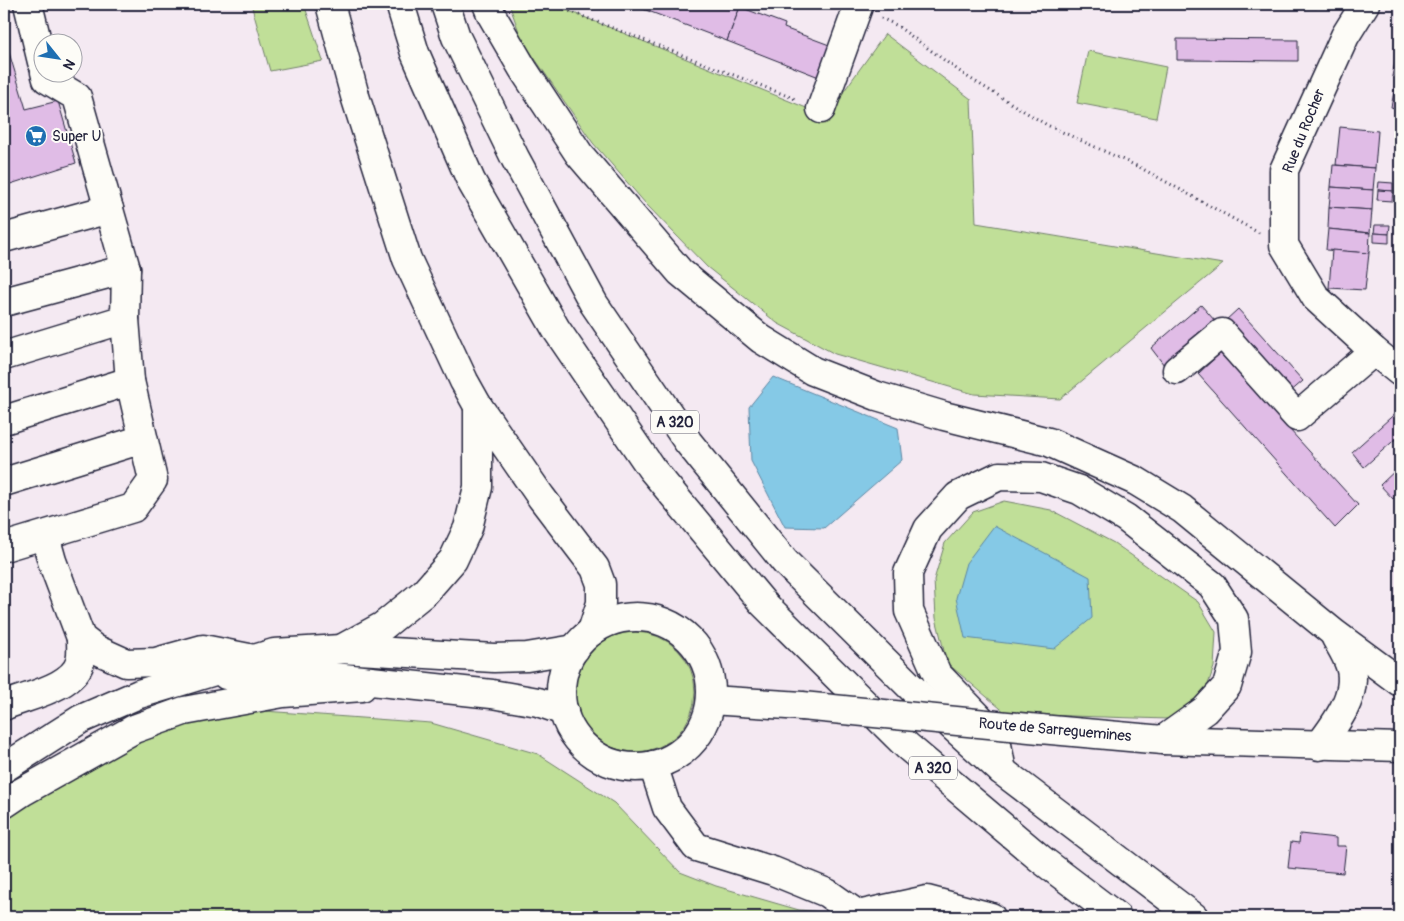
<svg xmlns="http://www.w3.org/2000/svg" width="1404" height="921" viewBox="0 0 1404 921" font-family="Pangolin,sans-serif">
	<style>
		.green { fill: #c0df98; stroke: #71806a }
		.water { fill: #85c9e6; stroke: #5d86a2 }
		.building { fill: #e0bce6; stroke: #22223b }
		.lines { fill: none; stroke-linecap: round; stroke-linejoin: round }
		.minor-casing { stroke: #22223b; stroke-width: 31 }
		.major-casing { stroke: #22223b; stroke-width: 31 }
		.highway-casing { stroke: #22223b; stroke-width: 31 }
		.path { stroke: #22223b; stroke-width: 3; stroke-dasharray: 1 4; stroke-linecap: butt }
		.minor { stroke: #fdfcf7; stroke-width: 28 }
		.major { stroke: #fdfcf7; stroke-width: 28 }
		.highway { stroke: #fdfcf7; stroke-width: 28 }
		.major-bridge-casing { stroke: #22223b; stroke-width: 31; stroke-linecap: butt }
		.major-bridge { stroke: #fdfcf7; stroke-width: 28 }
		.labels { text-anchor: middle; dominant-baseline: central; stroke-width: 4; stroke-linejoin: round; paint-order: stroke }
		.shield { fill: #fdfcf7; stroke: #646373; stroke-width: 1 }
		.shield-label { font-size: 14px; font-weight: bold; fill: #22223b }
		.street-label { font-size: 15px; fill: #22223b; stroke: #fdfcf7 }
		.poi-label { font-size: 15px; fill: #22223b; stroke: #fdfcf7; text-anchor: start }
	</style>
	<rect width="100%" height="100%" fill="#f4e9f2"/>
	<filter id="ink" filterUnits="userSpaceOnUse"><feTurbulence type="fractalNoise" baseFrequency=".02" numOctaves="2"/><feDisplacementMap in="SourceGraphic" scale="10" xChannelSelector="R" yChannelSelector="G"/><feConvolveMatrix kernelMatrix="1 2 1 2 8 2 1 2 1" color-interpolation-filters="sRGB"/></filter>
	<g filter="url(#ink)">
		<g class="green">
			<polygon points="251,4 304,4 323,61 270,71"/>
			<polygon points="509,4 552,4 826,116 885,34 971,99 976,223 1223,264 1060,399 974,394 835,354 777,323 707,267 646,204 593,143 522,40"/>
			<polygon points="1088,51 1166,67 1156,118 1077,103"/>
			<polygon points="1004,501 1051,510 1114,543 1198,602 1216,632 1214,667 1205,693 1192,707 1168,719 1007,714 947,663 936,618 934,580 945,543 973,512"/>
			<circle cx="635" cy="692" r="60"/>
			<polygon points="264,711 431,723 538,754 614,803 680,872 716,886 799,910 858,915 861,917 4,917 4,816 139,740 225,712"/>
		</g>
		<g class="water">
			<polygon points="773,377 898,428 902,460 824,528 785,527 751,461 749,407"/>
			<polygon points="994,526 1090,577 1092,618 1054,649 965,638 956,598 966,563"/>
		</g>
		<g class="building">
			<polygon points="630,4 731,4 740,7 727,41"/>
			<polygon points="1219,4 1317,4 1317,8"/>
			<polygon points="740,7 785,24 784,28 832,46 819,77 727,41"/>
			<polygon points="4,36 26,109 58,101 76,163 4,186"/>
			<polygon points="1177,39 1298,40 1298,61 1177,60"/>
			<polygon points="1397,54 1400,55 1400,77 1392,76"/>
			<polygon points="1397,77 1400,77 1400,110 1391,107"/>
			<polygon points="1340,127 1378,131 1375,168 1336,165"/>
			<polygon points="1333,165 1375,168 1373,190 1331,187"/>
			<polygon points="1379,182 1393,183 1393,191 1378,190"/>
			<polygon points="1331,187 1373,190 1372,210 1329,207"/>
			<polygon points="1378,190 1393,191 1392,201 1377,200"/>
			<polygon points="1329,207 1372,210 1370,233 1328,229"/>
			<polygon points="1375,225 1390,225 1389,234 1374,233"/>
			<polygon points="1328,229 1370,233 1369,253 1326,250"/>
			<polygon points="1374,233 1389,234 1389,243 1374,242"/>
			<polygon points="1332,250 1369,253 1365,290 1329,288"/>
			<polygon points="1201,305 1215,321 1164,365 1151,348"/>
			<polygon points="1238,309 1303,381 1289,393 1225,321"/>
			<polygon points="1220,353 1358,505 1335,528 1198,374"/>
			<polygon points="1399,410 1400,435 1364,467 1352,452"/>
			<polygon points="1400,466 1400,492 1393,499 1380,485"/>
			<polygon points="1300,834 1336,838 1336,846 1346,846 1343,873 1288,868 1291,842 1299,843"/>
		</g>
		<g class="lines">
			<g class="minor-casing">
				<g id="minor">
					<polyline points="28,4 42,62"/>
					<polyline points="1365,4 1345,36 1284,170 1284,245 1316,298 1374,351 1400,372"/>
					<polyline points="821,109 859,4"/>
					<polyline points="4,238 109,209"/>
					<polyline points="4,302 126,269"/>
					<polyline points="4,356 125,319"/>
					<polyline points="1177,370 1222,333 1297,417 1374,351"/>
					<polyline points="4,420 130,381"/>
					<polyline points="4,482 143,439"/>
					<polyline points="45,536 52,561 81,638 95,649 126,663 156,662 203,649 254,659"/>
					<polyline points="4,547 133,508 153,480 130,381 125,319 126,269 77,97 47,79 45,72"/>
					<path d="M4 706C26 696 73 688 80 662 82 654 81 646 81 638"/>
					<polyline points="653,765 667,808 696,847 773,871 827,893 861,917"/>
					<polyline points="4,804 22,792 134,729 184,711 283,693 362,687"/>
				</g>
			</g>
			<g class="major-casing">
				<g id="major">
					<circle cx="636" cy="692" r="75"/>
					<polyline points="226,675 334,677 492,694 538,702 564,711"/>
					<polyline points="711,700 802,706"/>
					<polyline points="1040,729 1163,740 1400,747"/>
					<polyline points="4,768 81,719 139,694 274,653 341,649 494,658 527,657 575,649"/>
				</g>
			</g>
			<g class="highway-casing">
				<g id="highway">
					<polyline points="330,4 355,96 407,259 464,381 478,406 541,497 595,568 601,584 601,603 592,631"/>
					<polyline points="400,4 415,53 471,181 556,329 651,468 763,603 907,746 1042,860 1117,917"/>
					<polyline points="445,4 456,37 515,158 594,304 688,442 785,562 928,704 1002,771 1194,917"/>
					<polyline points="487,4 491,14 523,69 579,154 680,272 761,339 813,371 877,396 944,416 1049,442 1136,481 1182,509 1335,634 1400,682"/>
					<polyline points="341,649 383,626 425,592 453,560 468,528 478,487 478,406"/>
					<path d="M1319 746C1335 725 1359 694 1350 666 1347 656 1341 647 1336 638"/>
					<polyline points="1002,771 995,734 937,674 909,611 908,573 928,529 958,496 999,476 1041,477 1079,490 1126,518 1212,585 1234,619 1237,652 1227,686 1205,710 1163,740"/>
					<polyline points="858,915 927,900 991,917"/>
				</g>
			</g>
			<g class="path">
				<polyline points="551,4 798,100"/>
				<polyline points="881,18 896,25 966,76 1047,125 1141,168 1259,233"/>
			</g>
			<use href="#minor" class="minor"/>
			<use href="#major" class="major"/>
			<use href="#highway" class="highway"/>
			<g class="major-bridge-casing">
				<polyline id="major-bridge" points="802,706 1040,729"/>
			</g>
			<use href="#major-bridge" class="major-bridge"/>
		</g>
	</g>
	<defs>
		<g id="supermarket-disc" transform="scale(1.125)"><circle r="9.5" fill="#1f6fb2" stroke="#fdfcf7"/><path d="M-6-5.5h2.5l.6 2H6L4.5 2H-2.5L-4.4-4H-6ZM-1.5 3.2a1.3 1.3 0 1 0 .1 0ZM3 3.2a1.3 1.3 0 1 0 .1 0Z" fill="#fff"/></g>
	</defs>
	<g fill-rule="evenodd">
		<use href="#supermarket-disc" x="36" y="136"/>
	</g>
	<g class="labels">
		<g class="shield">
			<rect x="651" y="410.5" width="48" height="23" rx="4"/>
			<rect x="909" y="756.5" width="48" height="23" rx="4"/>
		</g>
		<g class="shield-label">
			<text x="675" y="422">A 320</text>
			<text x="933" y="768">A 320</text>
		</g>
		<g class="street-label">
			<text transform="translate(1304 131) rotate(-68)">Rue du Rocher</text>
			<text transform="translate(1055 730) rotate(5)">Route de Sarreguemines</text>
		</g>
		<g class="poi-label">
			<text x="52" y="136">Super U</text>
		</g>
	</g>
	<rect width="1404" height="921" fill="none" stroke="#fdfcf7" stroke-width="20"/>
	<rect x="10" y="10" width="1384" height="901" fill="none" stroke="#22223b" stroke-width="2" filter="url(#ink)"/>
	<g transform="translate(58 58) rotate(120)"><circle r="24" fill="#fdfcf7" stroke="#a5a5ac"/>
	<path d="M0-4L9 19L0 12L-9 19Z" fill="#1f6fb2"/>
	<text y="-8" font-size="14" font-weight="bold" text-anchor="middle" fill="#22223b">N</text>
	</g>
</svg>
